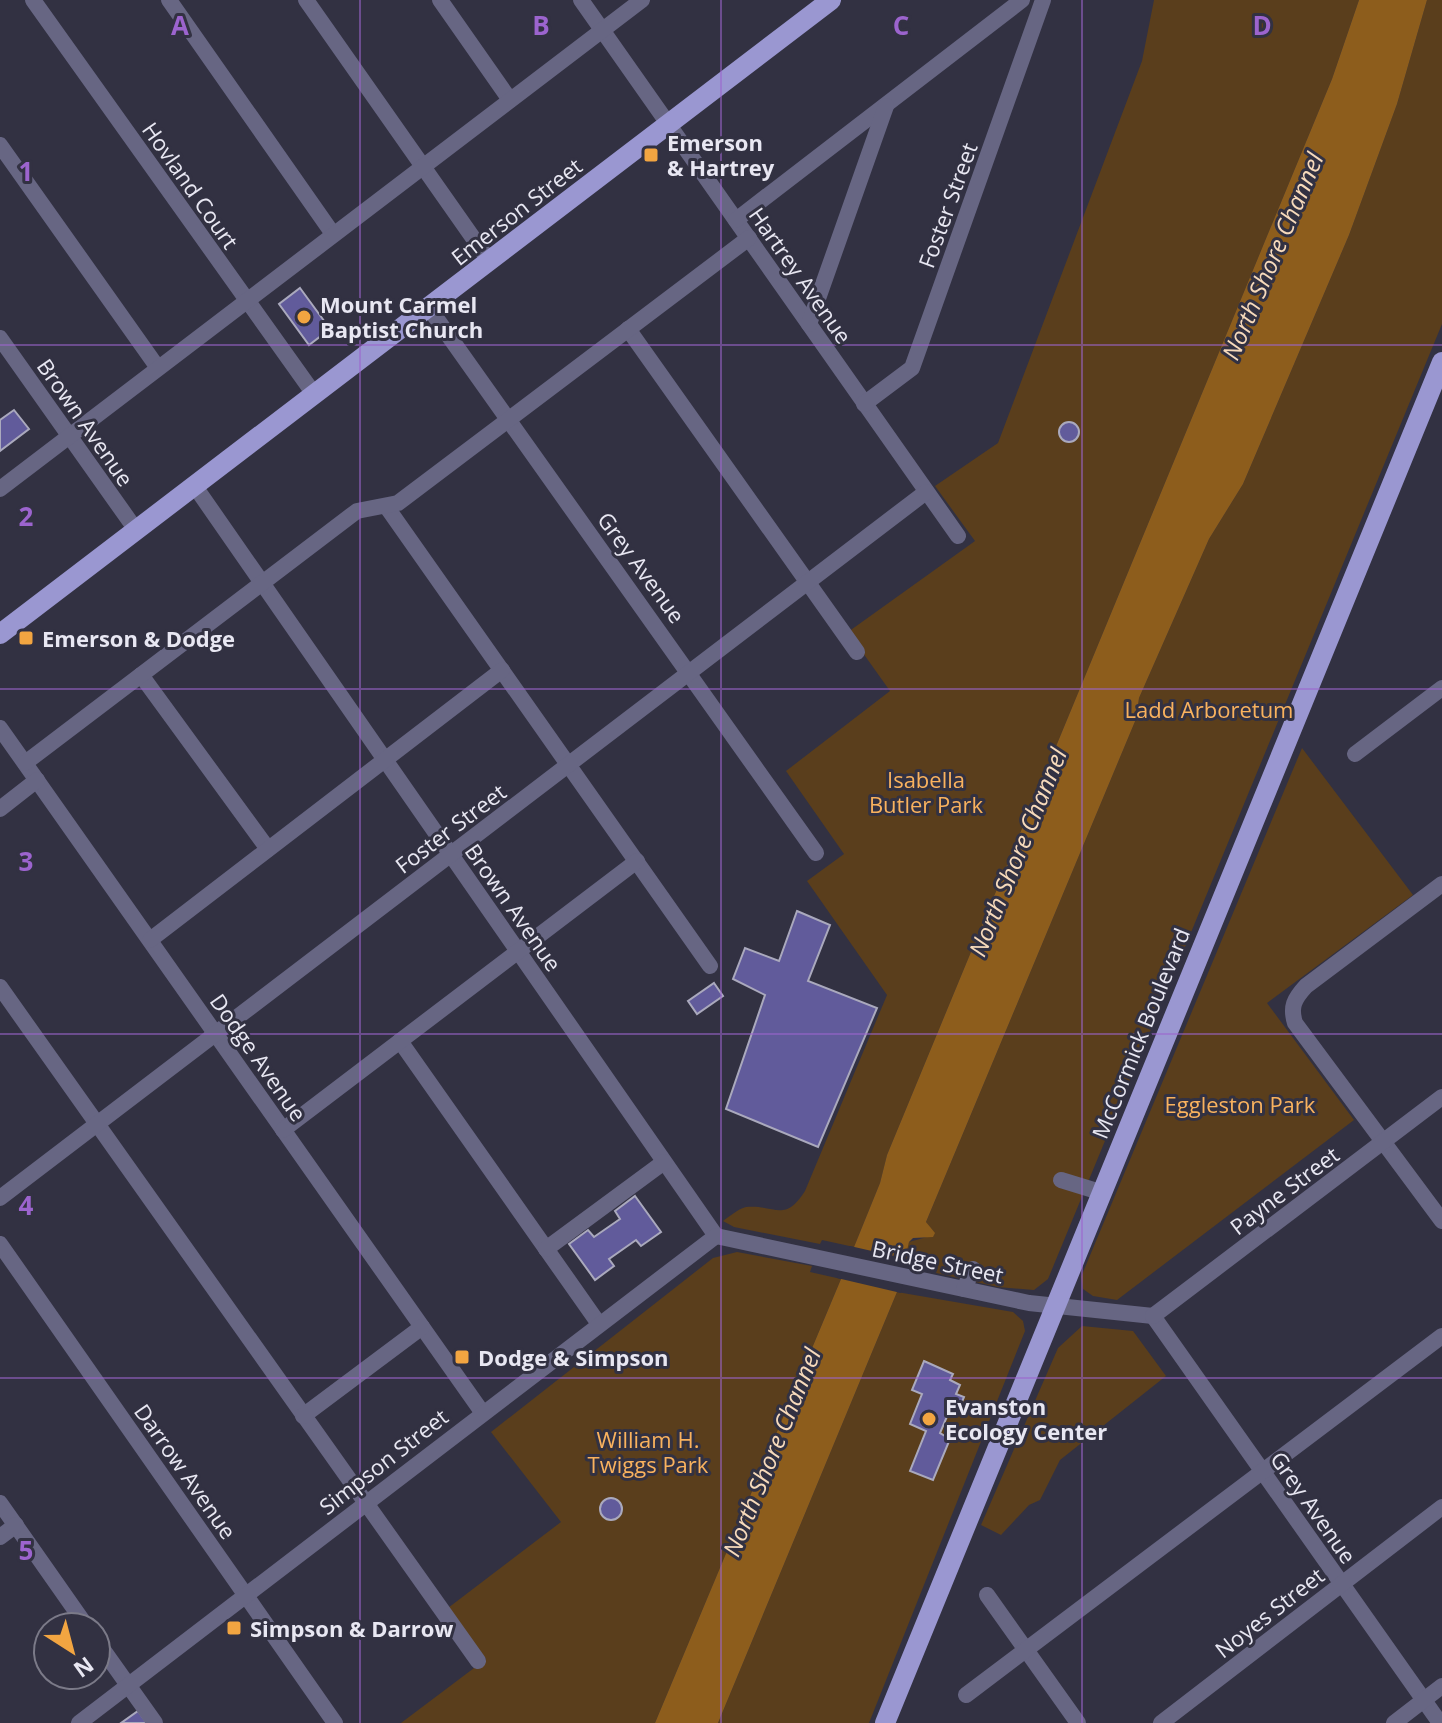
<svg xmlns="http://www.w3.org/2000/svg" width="1442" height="1723" viewBox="0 0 1442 1723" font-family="'Open Sans',sans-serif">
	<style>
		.green { fill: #5a3e1c }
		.water { fill: #8d5d1c }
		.pier { fill: #323142 }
		.building { fill: #615b9b; stroke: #aaa9bd; stroke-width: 2 }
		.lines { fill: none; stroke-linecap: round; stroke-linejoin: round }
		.minor { stroke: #676683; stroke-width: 16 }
		.major { stroke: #9a97d1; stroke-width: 20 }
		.grid { fill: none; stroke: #9c64ce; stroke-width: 2; stroke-opacity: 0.55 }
		.poi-dot { fill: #f2a541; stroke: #323142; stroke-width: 3 }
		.labels { text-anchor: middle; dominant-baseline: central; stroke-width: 6; stroke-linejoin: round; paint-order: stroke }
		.poi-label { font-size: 22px; font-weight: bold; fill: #e8e7f2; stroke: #323142; text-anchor: start }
		.street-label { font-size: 22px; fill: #e8e7f2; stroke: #323142 }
		.park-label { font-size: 22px; fill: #f9b25e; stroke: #323142 }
		.water-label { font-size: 24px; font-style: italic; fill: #f7dabb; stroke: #323142 }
		.grid-label { font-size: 26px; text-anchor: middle; font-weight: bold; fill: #9c64ce; stroke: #323142; stroke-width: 6; stroke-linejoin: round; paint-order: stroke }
	</style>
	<rect width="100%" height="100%" fill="#323142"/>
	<g class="green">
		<path d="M1154 0H1359L1332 79 887 1155 880 1183 854 1247 822 1240 820 1244 734 1227 723 1221C730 1216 738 1209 746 1207 775 1204 784 1224 805 1191L887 995 807 881 844 854 786 771 890 691 848 632 975 541 935 486 998 443 1142 61Z"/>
		<polygon points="1427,0 1442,0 1442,324 1048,1279 1034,1290 998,1287 936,1273 938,1267 903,1258 909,1242 934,1235 926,1222 1136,719 1139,698 1209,539 1243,484 1349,235 1397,104"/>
		<polygon points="1302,748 1413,895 1267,1003 1354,1120 1117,1300 1093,1296 1083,1289 1081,1277"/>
		<polygon points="737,1252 812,1266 810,1272 841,1279 655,1723 401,1723 486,1659 448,1608 561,1522 491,1432 713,1258"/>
		<polygon points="897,1292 1013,1312 1023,1321 1025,1331 869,1723 718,1723"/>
		<polygon points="1082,1326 1133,1331 1166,1376 1060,1460 1040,1500 1029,1505 1001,1535 981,1525 1058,1348"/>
	</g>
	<polygon class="water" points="1359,0 1427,0 1397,104 1349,235 1243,484 1209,539 1139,698 1136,719 926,1222 935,1233 933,1237 913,1238 909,1242 897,1292 718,1723 655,1723 841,1279 880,1183 887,1155 1332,79"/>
	<polygon class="pier" points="850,1246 907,1259 901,1293 837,1278"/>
	<g class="building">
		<polygon points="300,288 330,329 309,345 279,304"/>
		<polygon points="14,410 29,429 0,451 0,420"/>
		<circle cx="1069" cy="432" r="10"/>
		<polygon points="797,911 830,925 808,981 877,1008 818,1147 726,1109 765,995 733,979 745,948 779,961"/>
		<polygon points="714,983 723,996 697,1014 688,1001"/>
		<polygon points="635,1196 661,1232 641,1246 636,1240 609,1259 614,1266 595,1280 569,1244 588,1230 594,1237 620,1219 615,1211"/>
		<polygon points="924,1361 953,1374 950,1380 960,1385 956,1394 964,1397 959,1409 956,1408 953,1415 948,1414 940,1433 950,1439 933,1480 910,1471 926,1431 910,1424 922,1394 912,1390"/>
		<circle cx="611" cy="1509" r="11"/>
		<polygon points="138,1711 147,1723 121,1723"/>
	</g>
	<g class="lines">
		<g class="minor">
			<polyline points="33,0 314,394"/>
			<polyline points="169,0 333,234"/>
			<polyline points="306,0 490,262"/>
			<polyline points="440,0 510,100"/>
			<polyline points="581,0 958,536"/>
			<polyline points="0,145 158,368"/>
			<polyline points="736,220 1022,0"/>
			<polyline points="429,308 816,853"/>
			<polyline points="809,324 886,106"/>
			<polyline points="628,329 857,652"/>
			<polyline points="0,338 136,530"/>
			<polyline points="864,404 912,368 1043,0"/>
			<polyline points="194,485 716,1236"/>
			<polyline points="0,489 642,0"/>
			<polyline points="386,506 710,966"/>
			<polyline points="141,675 268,849"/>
			<polyline points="0,728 482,1412"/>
			<polyline points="1355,754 1442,688"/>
			<polyline points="25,763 357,511 398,503 749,238"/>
			<polyline points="0,809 37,780"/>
			<path d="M1442 884 1306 986C1294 999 1290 1007 1295 1023L1442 1221"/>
			<polyline points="150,940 502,670"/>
			<polyline points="0,987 478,1661"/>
			<polyline points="400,1041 599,1324"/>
			<polyline points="283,1130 637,861"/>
			<polyline points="1061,1180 1100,1192"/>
			<polyline points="0,1198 926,492"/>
			<polyline points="716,1236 1029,1303 1153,1316"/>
			<polyline points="0,1244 335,1723"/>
			<polyline points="546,1249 664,1162"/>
			<polyline points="964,1289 973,1269"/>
			<polyline points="1153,1316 1440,1723"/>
			<polyline points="1153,1316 1442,1097"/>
			<polyline points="303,1416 422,1327"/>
			<polyline points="0,1503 87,1627"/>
			<polyline points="0,1537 16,1525"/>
			<polyline points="987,1595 1078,1723"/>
			<polyline points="96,1640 155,1723"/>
			<polyline points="966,1695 1442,1336"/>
			<polyline points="79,1723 716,1236"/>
			<polyline points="1161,1723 1442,1507"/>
			<polyline points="1394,1723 1442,1686"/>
		</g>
		<g class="major">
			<polyline points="0,634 831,0"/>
			<polyline points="885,1723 1442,362"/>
		</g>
	</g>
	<path class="grid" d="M360 0V1723M721 0V1723M1082 0V1723M0 345H1442M0 689H1442M0 1034H1442M0 1378H1442"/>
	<g class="poi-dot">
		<rect x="643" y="147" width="16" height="16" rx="4"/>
		<circle cx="304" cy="317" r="8"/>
		<rect x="18" y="630" width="16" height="16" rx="4"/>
		<rect x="454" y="1349" width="16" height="16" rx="4"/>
		<circle cx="929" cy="1419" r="8"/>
		<rect x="226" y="1620" width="16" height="16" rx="4"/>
	</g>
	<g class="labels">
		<g class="poi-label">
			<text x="667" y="142">Emerson<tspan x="667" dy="25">&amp; Hartrey</tspan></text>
			<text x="320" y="304">Mount Carmel<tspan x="320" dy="25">Baptist Church</tspan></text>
			<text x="42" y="638">Emerson &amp; Dodge</text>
			<text x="478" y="1357">Dodge &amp; Simpson</text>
			<text x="945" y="1406">Evanston<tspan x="945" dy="25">Ecology Center</tspan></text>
			<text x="250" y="1628">Simpson &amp; Darrow</text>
		</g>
		<g class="street-label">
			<text transform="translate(191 185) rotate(55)">Hovland Court</text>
			<text transform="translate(947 205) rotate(-70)">Foster Street</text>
			<text transform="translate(516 211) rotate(-38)">Emerson Street</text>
			<text transform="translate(801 275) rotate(55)">Hartrey Avenue</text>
			<text transform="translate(86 422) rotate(55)">Brown Avenue</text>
			<text transform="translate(642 567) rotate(54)">Grey Avenue</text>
			<text transform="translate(450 828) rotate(-37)">Foster Street</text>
			<text transform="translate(514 907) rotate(55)">Brown Avenue</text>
			<text transform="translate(1140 1033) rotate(-68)">McCormick Boulevard</text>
			<text transform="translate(259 1057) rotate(55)">Dodge Avenue</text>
			<text transform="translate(1284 1190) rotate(-37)">Payne Street</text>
			<text transform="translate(938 1261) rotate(12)">Bridge Street</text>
			<text transform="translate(383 1461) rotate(-38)">Simpson Street</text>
			<text transform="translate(186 1471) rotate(55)">Darrow Avenue</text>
			<text transform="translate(1314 1507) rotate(55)">Grey Avenue</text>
			<text transform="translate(1269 1612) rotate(-38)">Noyes Street</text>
		</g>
		<g class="park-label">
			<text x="1209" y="709">Ladd Arboretum</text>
			<text x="926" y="779">Isabella<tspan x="926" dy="25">Butler Park</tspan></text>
			<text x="1240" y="1104">Eggleston Park</text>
			<text x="648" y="1439">William H.<tspan x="648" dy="25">Twiggs Park</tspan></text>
		</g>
		<g class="water-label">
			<text transform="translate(1272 256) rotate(-67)">North Shore Channel</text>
			<text transform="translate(1017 852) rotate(-68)">North Shore Channel</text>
			<text transform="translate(771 1452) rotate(-68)">North Shore Channel</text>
		</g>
	</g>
	<g class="grid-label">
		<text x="180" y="35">A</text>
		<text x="541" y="35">B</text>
		<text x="901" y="35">C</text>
		<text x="1262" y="35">D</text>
		<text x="26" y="181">1</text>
		<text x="26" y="526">2</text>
		<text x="26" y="871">3</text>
		<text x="26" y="1215">4</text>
		<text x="26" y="1560">5</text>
	</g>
	<g transform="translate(72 1651) rotate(144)"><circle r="38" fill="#323142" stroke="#7b7a88" stroke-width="2"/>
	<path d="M0-6L14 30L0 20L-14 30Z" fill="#f2a541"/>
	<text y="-12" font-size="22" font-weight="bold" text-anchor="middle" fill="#e8e7f2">N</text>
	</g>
</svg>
